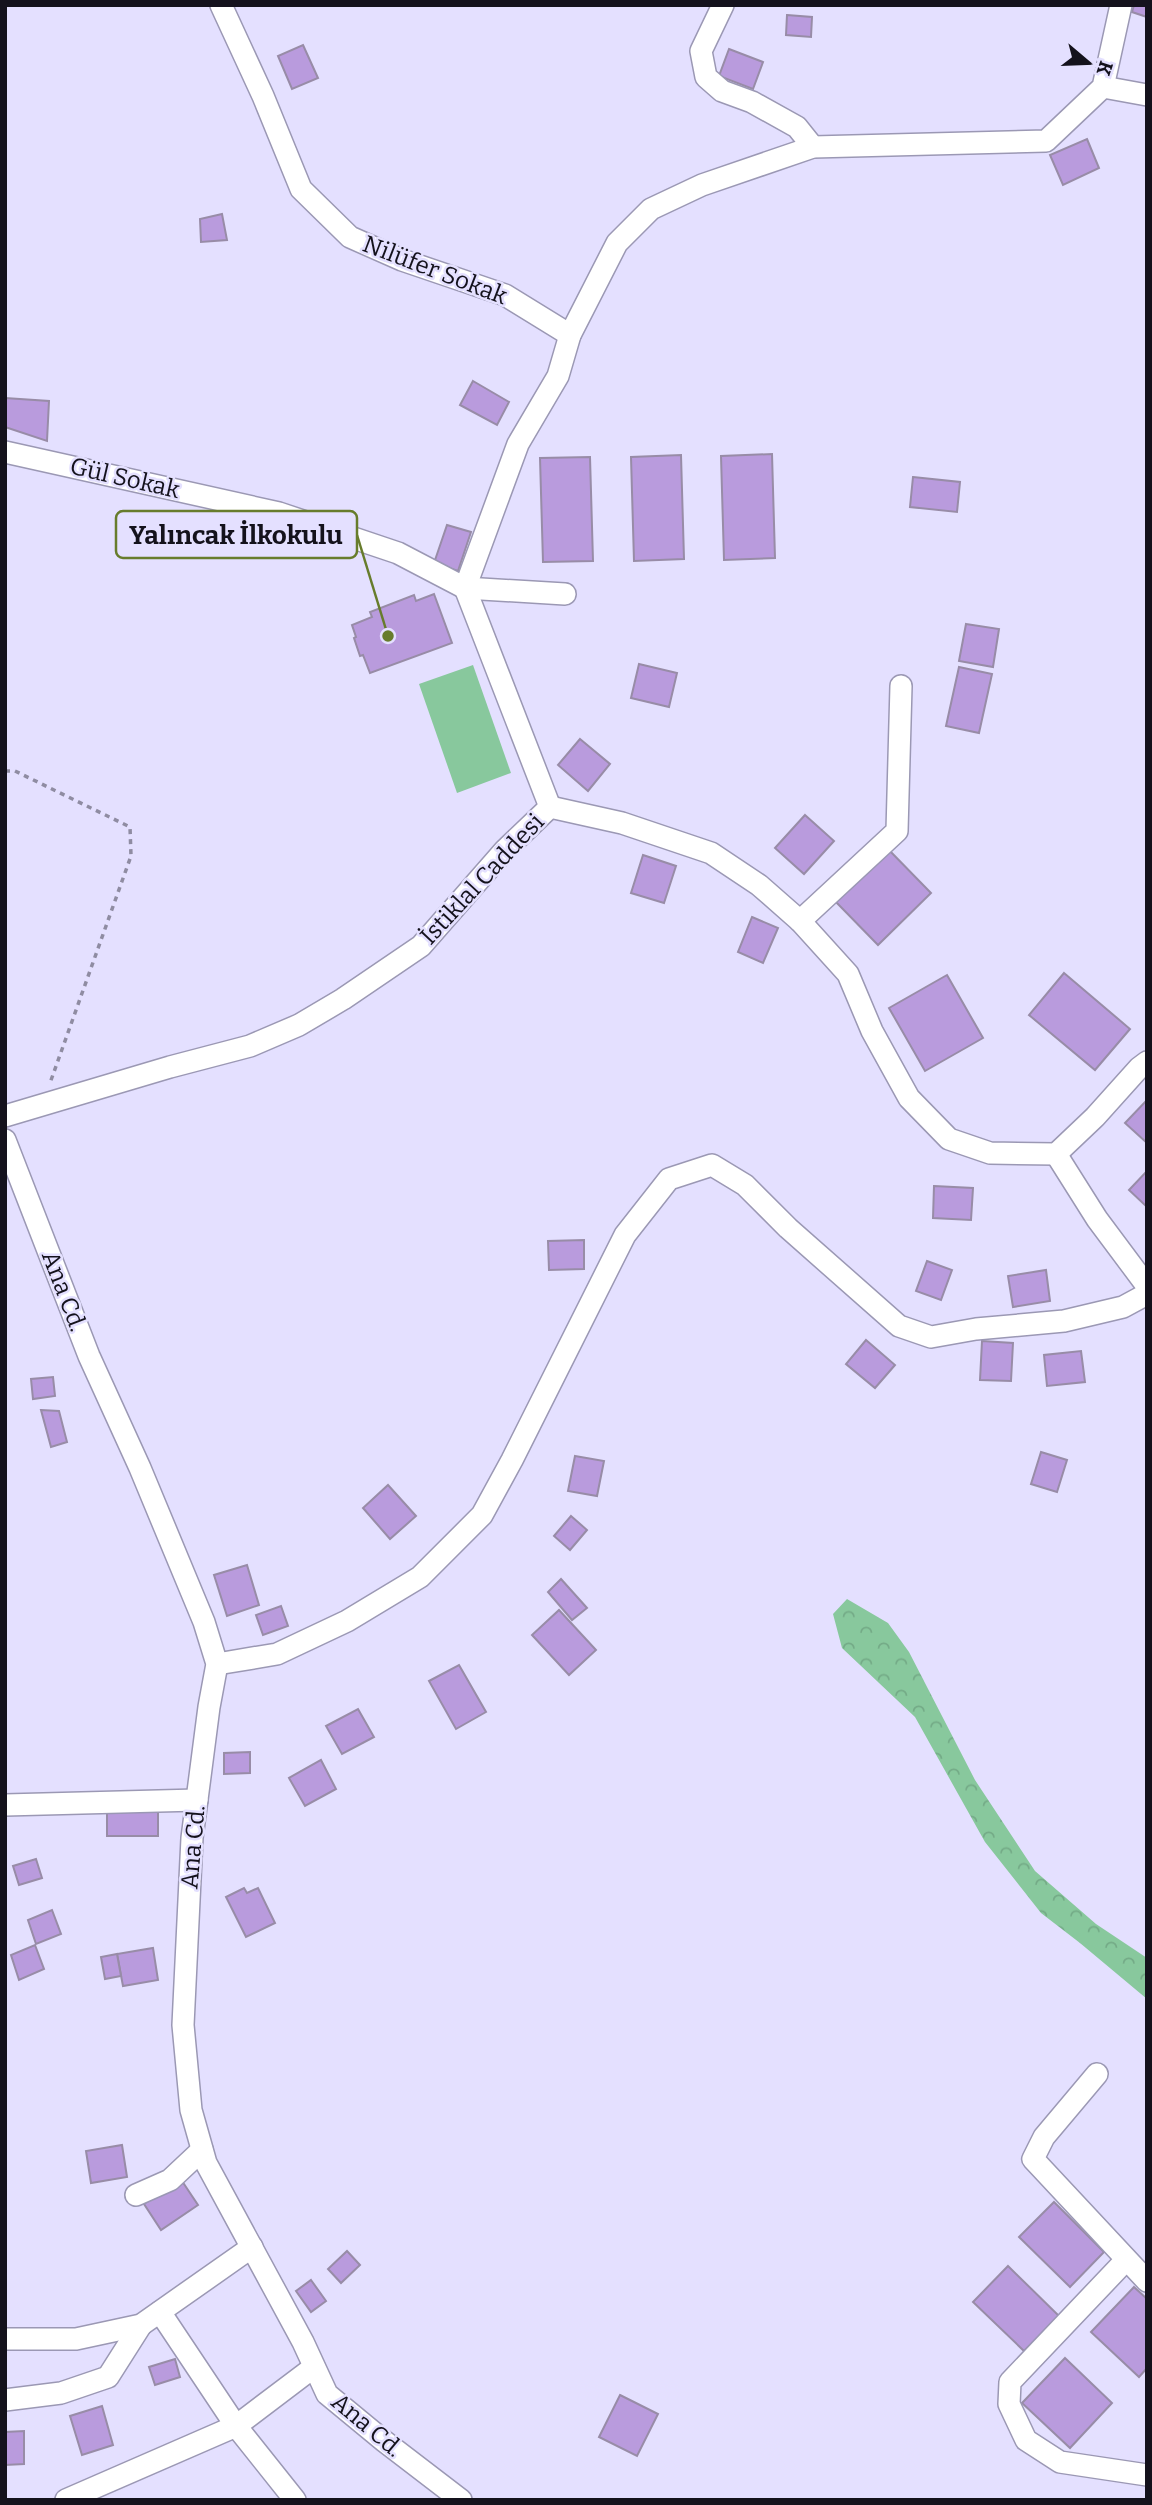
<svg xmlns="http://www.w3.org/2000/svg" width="1152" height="2505" viewBox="0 0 1152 2505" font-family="Bitter,serif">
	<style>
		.forest { fill: url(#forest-crowns) }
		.pitch { fill: #88c89d }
		.building { fill: #b99bdd; stroke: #988ca7; stroke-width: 2 }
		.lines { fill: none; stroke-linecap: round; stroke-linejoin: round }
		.minor-casing { stroke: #9b98b4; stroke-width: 24 }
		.path { stroke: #8f8ca2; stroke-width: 3.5; stroke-dasharray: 5 5; stroke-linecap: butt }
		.minor { stroke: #fff; stroke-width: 21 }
		.labels { text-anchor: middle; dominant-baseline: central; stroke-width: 5; stroke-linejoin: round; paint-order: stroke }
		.street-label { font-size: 24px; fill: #14121c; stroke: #e4e0ff }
		.leader { fill: none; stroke: #677c2c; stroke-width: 2.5 }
		.callout-dot { fill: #677c2c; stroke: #e4e0ff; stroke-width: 2.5 }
		.callout { fill: #e4e0ff; stroke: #677c2c; stroke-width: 2.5 }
		.callout-label { font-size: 26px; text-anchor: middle; font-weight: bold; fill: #14121c }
	</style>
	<defs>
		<pattern id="forest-crowns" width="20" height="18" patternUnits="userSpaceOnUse" patternTransform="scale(1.75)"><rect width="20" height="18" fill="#88c89d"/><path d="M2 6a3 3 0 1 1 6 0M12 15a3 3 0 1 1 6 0" fill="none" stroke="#74ab87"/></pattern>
	</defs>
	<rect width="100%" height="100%" fill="#e4e0ff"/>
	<polygon class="forest" points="847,1599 888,1623 909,1652 975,1780 1035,1871 1096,1924 1147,1958 1147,1999 1080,1943 1041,1913 985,1842 915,1717 842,1648 833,1614"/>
	<polygon class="pitch" points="473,665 511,773 457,793 419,684"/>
	<g class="building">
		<polygon points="1134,5 1147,5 1147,17 1132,12"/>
		<polygon points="787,15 812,17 811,37 786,35"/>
		<polygon points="303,45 318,78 292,89 278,56"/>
		<polygon points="729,49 763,62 753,89 719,76"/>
		<polygon points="1087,139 1099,168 1063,185 1050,155"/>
		<polygon points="222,214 227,240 201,242 200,219"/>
		<polygon points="473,381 509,402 497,425 460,405"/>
		<polygon points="5,398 49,401 47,441 5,427"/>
		<polygon points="772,454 775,558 724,560 721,456"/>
		<polygon points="681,455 684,559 634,561 631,457"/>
		<polygon points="590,457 593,561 543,562 540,458"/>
		<polygon points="913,477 960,482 957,512 910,507"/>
		<polygon points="447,525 471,532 458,571 434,563"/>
		<polygon points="434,594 452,643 370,673 363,655 360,656 354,638 356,637 352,625 372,617 370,612 414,595 416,601"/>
		<polygon points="966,624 999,629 993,667 959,661"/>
		<polygon points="639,664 677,673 669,707 631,698"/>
		<polygon points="959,667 992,674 979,733 946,726"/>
		<polygon points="580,739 610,764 588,791 558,765"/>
		<polygon points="805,815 834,841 804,874 775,848"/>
		<polygon points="887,848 931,893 878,945 834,900"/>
		<polygon points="643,855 676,866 664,903 631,893"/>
		<polygon points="752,917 778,928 763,963 738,952"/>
		<polygon points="1064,973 1130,1029 1095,1070 1029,1015"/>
		<polygon points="947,975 983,1038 925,1071 889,1008"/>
		<polygon points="1147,1100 1147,1143 1125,1123"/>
		<polygon points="1147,1171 1147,1207 1129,1190"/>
		<polygon points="934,1186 973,1188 971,1220 933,1218"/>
		<polygon points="584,1240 584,1269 549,1270 548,1241"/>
		<polygon points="927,1261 952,1270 941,1300 916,1291"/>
		<polygon points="1046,1270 1050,1301 1013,1307 1008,1276"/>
		<polygon points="866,1340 895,1365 875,1388 846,1364"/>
		<polygon points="982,1341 1013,1343 1011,1381 980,1380"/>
		<polygon points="1081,1351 1085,1382 1047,1386 1044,1355"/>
		<polygon points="53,1377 55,1396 33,1399 31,1379"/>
		<polygon points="41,1410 59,1411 67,1442 51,1447"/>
		<polygon points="1041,1452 1067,1460 1057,1492 1031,1484"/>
		<polygon points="575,1456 604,1461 597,1496 568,1491"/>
		<polygon points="388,1485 416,1516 390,1539 363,1508"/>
		<polygon points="571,1516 587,1530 570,1550 554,1536"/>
		<polygon points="247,1565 259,1605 227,1616 214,1575"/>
		<polygon points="561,1579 587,1608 572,1620 548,1592"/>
		<polygon points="281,1606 288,1626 263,1635 256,1615"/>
		<polygon points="559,1610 596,1650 569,1675 532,1635"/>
		<polygon points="459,1665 486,1712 456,1729 429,1681"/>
		<polygon points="358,1709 374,1737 342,1754 326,1726"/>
		<polygon points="250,1752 250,1773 224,1774 224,1753"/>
		<polygon points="321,1760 336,1789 305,1806 289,1778"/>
		<rect x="107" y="1811" width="51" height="25"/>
		<polygon points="36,1859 42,1878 19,1885 13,1866"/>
		<polygon points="244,1888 247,1893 258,1888 275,1923 246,1937 226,1897"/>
		<polygon points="52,1910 61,1934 36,1944 28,1920"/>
		<polygon points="35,1945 44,1969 19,1980 11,1955"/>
		<polygon points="153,1948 158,1980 123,1986 117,1954"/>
		<polygon points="117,1954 121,1976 105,1979 101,1957"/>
		<polygon points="122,2145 127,2177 91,2183 86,2151"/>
		<polygon points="180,2178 198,2205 161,2230 144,2204"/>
		<polygon points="1054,2202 1104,2252 1070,2287 1019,2237"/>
		<polygon points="347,2251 360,2265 341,2283 328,2269"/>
		<polygon points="1008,2266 1059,2316 1024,2351 973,2302"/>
		<polygon points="311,2280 326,2301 311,2312 296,2291"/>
		<polygon points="1134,2287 1147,2299 1147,2368 1139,2377 1091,2332"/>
		<polygon points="1065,2358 1112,2403 1070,2448 1022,2403"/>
		<polygon points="175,2359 180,2377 155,2385 149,2367"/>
		<polygon points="620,2395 658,2414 637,2456 599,2437"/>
		<polygon points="102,2406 113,2445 82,2455 70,2416"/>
		<polygon points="24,2431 24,2464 5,2465 5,2432"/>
	</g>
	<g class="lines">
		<g class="minor-casing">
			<g id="minor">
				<polyline points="221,5 263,96 301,189 350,237 402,260 505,295 570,335"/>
				<polyline points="723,5 701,51 706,77 722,91 752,102 797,127 813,147"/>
				<polyline points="1103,87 1147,95"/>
				<polyline points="5,452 279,513 398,553 465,588 565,594"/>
				<polyline points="550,807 465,588 518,444 558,376 570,335 617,243 651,209 702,185 813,147 1046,141 1103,87 1121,5"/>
				<polyline points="800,921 897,831 901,686"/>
				<polyline points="5,1116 170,1067 250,1046 299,1025 343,999 421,946 505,850 550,807 622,823 711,853 759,885 800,921 848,974 872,1031 909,1098 949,1139 990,1153 1056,1154 1095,1117 1139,1068 1147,1062"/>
				<polyline points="5,1140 89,1356 140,1468 204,1622 217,1664 209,1707 192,1838 183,2025 191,2110 206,2163 303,2342 327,2394 384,2441 461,2500"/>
				<polyline points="1056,1154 1097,1219 1147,1286"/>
				<polyline points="217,1664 277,1654 347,1621 420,1577 482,1515 512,1460 625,1235 669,1179 712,1165 745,1185 788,1228 899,1326 931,1337 976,1329 1064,1321 1123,1307 1147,1294"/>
				<polyline points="5,1805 197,1800"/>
				<polyline points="1097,2074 1044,2137 1033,2159 1147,2281"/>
				<polyline points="136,2195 170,2180 202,2150"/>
				<polyline points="1126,2260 1010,2382 1009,2404 1026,2440 1060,2462 1147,2475"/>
				<polyline points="160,2312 236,2426 295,2500"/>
				<polyline points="5,2339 76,2339 141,2325 252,2247"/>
				<polyline points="5,2400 61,2393 108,2377 141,2325"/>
				<polyline points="66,2500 236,2426 314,2367"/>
			</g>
		</g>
		<polyline class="path" points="5,771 15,771 130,827 131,856 50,1083"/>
		<use href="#minor" class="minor"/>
	</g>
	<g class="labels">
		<g class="street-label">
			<text transform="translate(435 270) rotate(21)">Nilüfer Sokak</text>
			<text transform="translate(125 478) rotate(13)">Gül Sokak</text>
			<text transform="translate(482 879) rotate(-47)">İstiklal Caddesi</text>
			<text transform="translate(64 1291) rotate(69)">Ana Cd.</text>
			<text transform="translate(193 1847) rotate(-85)">Ana Cd.</text>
			<text transform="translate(367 2425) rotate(40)">Ana Cd.</text>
		</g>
	</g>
	<path class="leader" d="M388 636L357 535"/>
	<circle class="callout-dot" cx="388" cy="636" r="7"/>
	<rect class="callout" x="116" y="511" width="241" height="47" rx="7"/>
	<g class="callout-label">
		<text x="236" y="544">Yalıncak İlkokulu</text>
	</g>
	<rect width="1152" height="2505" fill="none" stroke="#14121c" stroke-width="14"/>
	<g transform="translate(1089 63) rotate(109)" stroke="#e4e0ff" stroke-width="5" paint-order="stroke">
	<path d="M0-5L12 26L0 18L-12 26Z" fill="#14121c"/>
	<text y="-10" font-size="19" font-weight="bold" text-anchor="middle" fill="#14121c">K</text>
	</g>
</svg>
